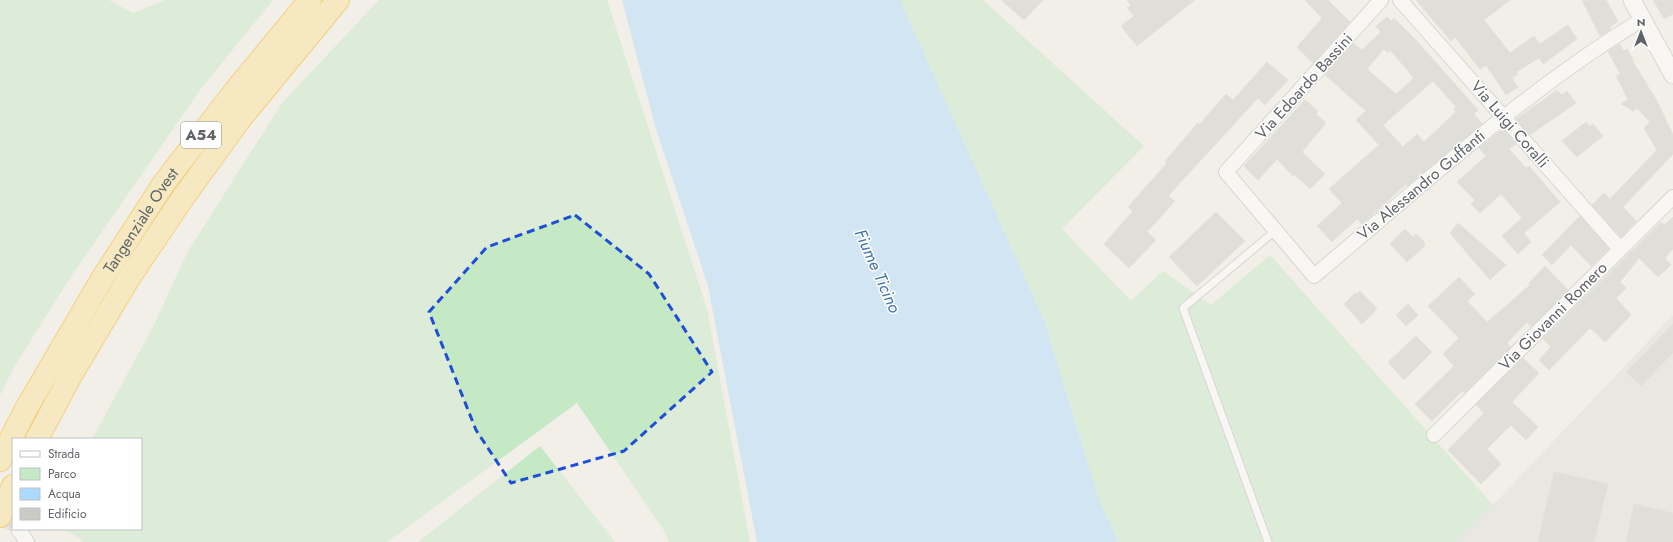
<svg xmlns="http://www.w3.org/2000/svg" width="1673" height="542" viewBox="0 0 1673 542" font-family="Jost,sans-serif">
	<style>
		.industrial { fill: #e0deda }
		.green { fill: #c5e8c5 }
		.water { fill: #aadaff }
		.building { fill: #cccac5; stroke: #d6d1c6; fill-rule: evenodd }
		.lines { fill: none; stroke-linecap: round; stroke-linejoin: round }
		.minor-tunnel { stroke: #ccccc8; stroke-width: 14; stroke-dasharray: 14 7; stroke-linecap: butt }
		.service-casing { stroke: #b5b8bc; stroke-width: 9 }
		.minor-casing { stroke: #b5b8bc; stroke-width: 16 }
		.tertiary-casing { stroke: #b5b8bc; stroke-width: 19 }
		.motorway-casing { stroke: #f9ab00; stroke-width: 24 }
		.service { stroke: #fff; stroke-width: 7 }
		.minor { stroke: #fff; stroke-width: 14 }
		.tertiary { stroke: #fff; stroke-width: 17 }
		.motorway { stroke: #fde293; stroke-width: 22 }
		.marked { fill: none; stroke: #1d4ed8; stroke-width: 3; stroke-dasharray: 8 5; stroke-linejoin: round }
		.labels { text-anchor: middle; dominant-baseline: central; stroke-width: 3; stroke-linejoin: round; paint-order: stroke }
		.shield { fill: #fff; stroke: #8f9295; stroke-width: 1 }
		.shield-label { font-size: 15px; font-weight: bold; fill: #5f6368 }
		.street-label { font-size: 16px; fill: #5f6368; stroke: #fff }
		.water-label { font-size: 17px; font-style: italic; fill: #4174aa; stroke: #fff }
	</style>
	<rect width="100%" height="100%" fill="#f1efe8"/>
	<polygon class="industrial" points="1673,315 1673,542 1455,542 1493,505"/>
	<g class="green">
		<polygon points="0,0 109,0 133,13 165,0 273,0 200,90 72,275 14,367 0,395"/>
		<polygon points="379,0 607,0 707,309 750,542 669,542 663,529 577,403 387,542 83,542 81,539 64,529 141,529 141,439 92,439 153,327 187,253 282,103"/>
		<polygon points="900,0 983,0 1144,146 1062,229 1131,301 1163,271 1211,305 1270,255 1493,505 1455,542 1118,542 1098,497 1044,320"/>
		<polygon points="540,446 615,542 418,542"/>
	</g>
	<polygon class="water" points="622,0 900,0 1044,320 1098,497 1118,542 757,542 708,286 656,129"/>
	<g class="building">
		<polygon points="1001,0 1043,0 1024,20"/>
		<polygon points="1127,0 1195,0 1137,46 1121,26 1134,16 1127,8 1131,6"/>
		<polygon points="1305,0 1328,0 1350,22 1313,63 1297,47 1322,18"/>
		<polygon points="1416,0 1510,0 1484,20 1510,53 1534,36 1540,44 1568,25 1577,39 1543,64 1539,58 1516,72 1518,74 1512,78 1518,87 1506,95 1486,65 1480,69 1455,37 1451,41"/>
		<polygon points="1582,0 1606,0 1618,21 1610,27 1611,29 1600,36"/>
		<polygon points="1653,0 1673,0 1673,14 1664,19"/>
		<path d="M1387 17 1391 21 1394 18 1415 39 1478 110 1474 114 1482 124 1407 186 1406 184 1362 224 1357 219 1332 242 1317 226 1342 203 1329 189 1379 145 1356 120 1366 111 1325 75 1353 43 1362 50 1381 32 1376 26ZM1384 49 1388 53 1390 50 1414 78 1396 94 1367 69ZM1433 81 1456 107 1454 109 1456 112 1424 142 1417 134 1403 147 1383 125Z"/>
		<polygon points="1620,44 1623,51 1627,49 1633,59 1632,60 1658,103 1673,135 1673,154 1623,207 1636,221 1621,237 1592,205 1604,193 1610,199 1657,150 1644,128 1650,122 1637,108 1633,111 1621,104 1628,99 1616,76 1620,74 1608,51"/>
		<polygon points="1267,62 1288,80 1265,105 1258,98 1168,196 1175,201 1147,232 1156,240 1129,268 1104,244 1133,211 1128,207 1167,163 1165,161 1198,123 1199,125 1226,94 1233,100"/>
		<polygon points="1557,90 1562,95 1567,91 1576,103 1530,135 1516,119"/>
		<polygon points="1305,100 1318,111 1316,114 1326,123 1302,152 1325,174 1310,189 1294,174 1293,176 1277,159 1258,180 1244,166"/>
		<polygon points="1586,122 1590,126 1593,124 1603,136 1577,157 1562,141"/>
		<polygon points="1503,129 1516,144 1509,149 1526,168 1529,166 1560,202 1524,233 1531,242 1518,254 1502,236 1522,218 1501,194 1480,213 1471,204 1475,200 1457,182 1486,156 1479,148"/>
		<polygon points="1216,212 1245,241 1197,286 1169,257"/>
		<polygon points="1580,216 1609,249 1591,266 1571,245 1552,265 1542,255"/>
		<polygon points="1673,217 1673,249 1665,258 1671,265 1658,277 1639,258 1620,282 1626,288 1616,298 1631,315 1605,342 1590,328 1549,370 1539,360 1551,347 1543,339 1661,222 1664,225"/>
		<polygon points="1458,223 1506,265 1490,280 1450,233"/>
		<polygon points="1405,229 1413,237 1416,234 1423,240 1425,246 1407,262 1390,244"/>
		<polygon points="1545,266 1568,290 1531,327 1527,322 1507,343 1511,347 1464,393 1462,391 1432,421 1415,404 1454,366 1443,354 1459,338 1428,306 1459,277 1475,294 1467,301 1487,322 1530,285 1529,283"/>
		<polygon points="1360,291 1377,309 1362,324 1344,304 1355,293 1356,294"/>
		<polygon points="1408,304 1418,315 1406,326 1396,315"/>
		<polygon points="1673,324 1673,353 1641,386 1626,372"/>
		<polygon points="1416,336 1432,352 1404,380 1388,362"/>
		<polygon points="1523,358 1539,373 1512,402 1538,427 1526,440 1511,425 1487,449 1501,464 1481,484 1448,450 1484,413 1476,405"/>
		<polygon points="1554,472 1608,484 1594,542 1538,542"/>
		<polygon points="1634,504 1673,513 1673,542 1626,542"/>
	</g>
	<g class="lines">
		<polyline class="minor-tunnel" points="0,518 13,524"/>
		<g class="service-casing">
			<polyline id="service" points="1268,542 1183,308 1275,231"/>
		</g>
		<g class="minor-casing">
			<g id="minor">
				<path d="M1381 0 1226 172 1314 276C1420 187 1523 92 1643 19"/>
				<polyline points="1400,0 1620,249"/>
				<polyline points="1434,435 1673,197"/>
				<polyline points="18,529 27,542"/>
			</g>
		</g>
		<g class="tertiary-casing">
			<polyline id="tertiary" points="1632,0 1673,75"/>
		</g>
		<g class="motorway-casing">
			<g id="motorway">
				<polyline points="37,439 71,375 129,278 180,202 240,119 338,0"/>
				<path id="s1" d="M0 460 26 409 102 279 164 183 235 91 310 0"/>
				<polyline points="0,516 13,486"/>
			</g>
		</g>
		<use href="#service" class="service"/>
		<use href="#minor" class="minor"/>
		<use href="#tertiary" class="tertiary"/>
		<use href="#motorway" class="motorway"/>
	</g>
	<path d="M0 0H1673V542H0ZM575 215 649 274 712 372 624 451 511 483 476 430 429 312 487 247Z" fill="#f1efe8" fill-opacity=".55" fill-rule="evenodd"/>
	<path class="marked" d="M575 215 649 274 712 372 624 451 511 483 476 430 429 312 487 247Z"/>
	<g class="labels">
		<rect class="shield" x="181" y="122" width="40" height="26" rx="3"/>
		<g class="shield-label">
			<text x="201" y="135">A54</text>
		</g>
		<g class="street-label">
			<text transform="translate(1304 86) rotate(-48)">Via Edoardo Bassini</text>
			<text transform="translate(1510 124) rotate(49)">Via Luigi Coralli</text>
			<text transform="translate(1421 185) rotate(-40)">Via Alessandro Guffanti</text>
			<text stroke="none"><textPath href="#s1" startOffset="278">Tangenziale Ovest</textPath></text>
			<text transform="translate(1553 316) rotate(-45)">Via Giovanni Romero</text>
		</g>
		<g class="water-label">
			<text transform="translate(878 271) rotate(66)">Fiume Ticino</text>
		</g>
	</g>
	<rect x="12" y="438" width="130" height="92" fill="#ffffff" stroke="#bfc1c3"/>
	<rect x="20" y="451" width="20" height="6" fill="#ffffff" stroke="#bfc1c3"/>
	<text x="48" y="458" font-size="12" fill="#5f6368">Strada</text>
	<rect x="20" y="468" width="20" height="12" fill="#c5e8c5" stroke="#bfc1c3"/>
	<text x="48" y="478" font-size="12" fill="#5f6368">Parco</text>
	<rect x="20" y="488" width="20" height="12" fill="#aadaff" stroke="#bfc1c3"/>
	<text x="48" y="498" font-size="12" fill="#5f6368">Acqua</text>
	<rect x="20" y="508" width="20" height="12" fill="#cccac5" stroke="#bfc1c3"/>
	<text x="48" y="518" font-size="12" fill="#5f6368">Edificio</text>
	<g transform="translate(1641 32)" stroke="#ffffff" stroke-width="3" paint-order="stroke">
	<path d="M0-3L7 15L0 10L-7 15Z" fill="#5f6368"/>
	<text y="-6" font-size="11" font-weight="bold" text-anchor="middle" fill="#5f6368">N</text>
	</g>
</svg>
